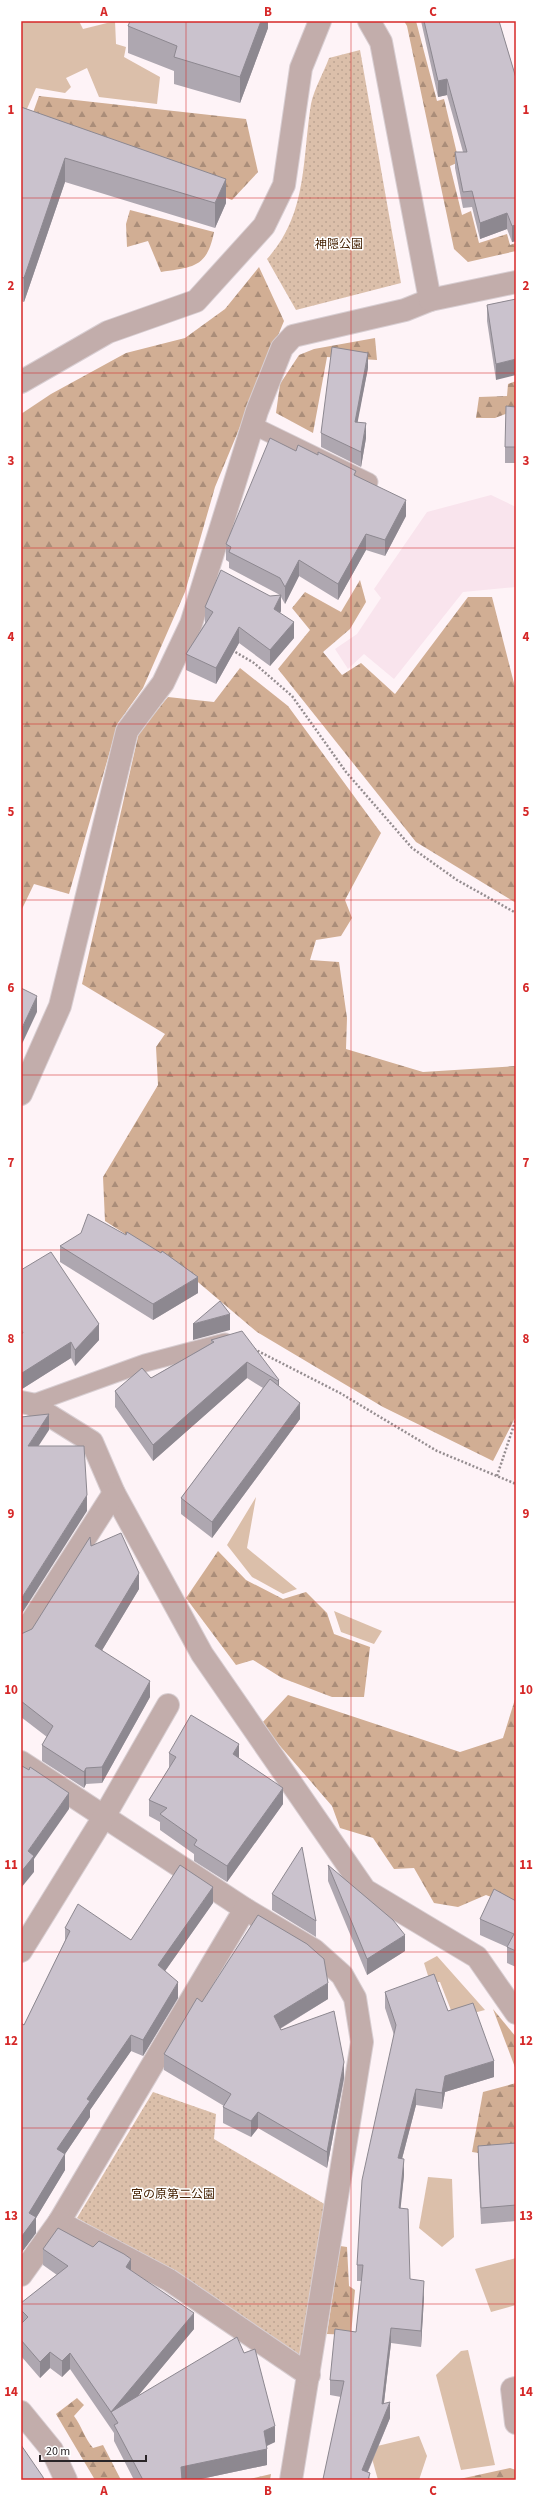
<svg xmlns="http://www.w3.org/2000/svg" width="537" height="2501" viewBox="0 0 537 2501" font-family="'Source Sans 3','Noto Sans JP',sans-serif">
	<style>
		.built { fill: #f9e4ed }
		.green { fill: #dbbfaa }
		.forest { fill: url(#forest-firs) }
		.park { fill: url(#park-dots) }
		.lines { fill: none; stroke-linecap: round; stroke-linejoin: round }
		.service-casing { stroke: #d8ced2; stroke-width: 19 }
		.minor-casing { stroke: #d8ced2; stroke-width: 24 }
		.tertiary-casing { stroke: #d8ced2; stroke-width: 24 }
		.path { stroke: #958d90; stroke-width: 2.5; stroke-dasharray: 2 2; stroke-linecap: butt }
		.service { stroke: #c2adab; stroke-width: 17 }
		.minor { stroke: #c2adab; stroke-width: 22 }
		.tertiary { stroke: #c2adab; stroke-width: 22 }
		.wall { fill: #aea7b0 }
		.shaded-wall { fill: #8d8890 }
		.building { fill: #cac2cd; stroke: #8d8890 }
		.grid { fill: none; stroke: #d62828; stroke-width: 1; stroke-opacity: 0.55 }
		.labels { text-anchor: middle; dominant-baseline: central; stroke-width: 3; stroke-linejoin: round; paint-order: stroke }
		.park-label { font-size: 12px; fill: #462304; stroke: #fff }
		.neatline { fill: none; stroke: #d62828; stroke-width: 1.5 }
		.grid-label { font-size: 13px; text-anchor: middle; font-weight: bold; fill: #d62828 }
	</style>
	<defs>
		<pattern id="forest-firs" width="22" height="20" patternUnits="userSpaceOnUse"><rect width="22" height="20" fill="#d1ae94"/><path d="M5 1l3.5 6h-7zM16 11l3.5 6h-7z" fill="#aa8d79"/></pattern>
		<pattern id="park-dots" width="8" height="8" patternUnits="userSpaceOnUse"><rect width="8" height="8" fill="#dbbfaa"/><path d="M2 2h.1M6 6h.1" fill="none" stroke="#bca492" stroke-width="1.8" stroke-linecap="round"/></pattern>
	</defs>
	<rect width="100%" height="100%" fill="#fef3f7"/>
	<polygon class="built" points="491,495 516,507 516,587 463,592 394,679 364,654 348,669 335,649 357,634 381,598 374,589 427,512"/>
	<g class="green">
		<polygon points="21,21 79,21 83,29 115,21 116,44 126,47 124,57 160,77 157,104 99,97 87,68 66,78 71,87 65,93 36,88 23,118 21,117"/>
		<polygon points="256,1497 247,1548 297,1589 283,1594 252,1577 227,1545"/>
		<polygon points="334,1611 382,1631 374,1644 341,1632"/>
		<polygon points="437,1956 485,2010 454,2018 440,1982 430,1982 424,1963"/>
		<polygon points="428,2177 452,2179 454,2237 442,2247 419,2228"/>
		<polygon points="516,2258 516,2305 491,2312 475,2269"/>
		<polygon points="468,2350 495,2465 461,2470 436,2375 461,2351"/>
		<polygon points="419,2436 427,2456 419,2480 378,2480 369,2448"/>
	</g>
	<g class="forest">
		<polygon points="404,21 416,21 437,101 444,99 459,162 450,166 462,215 471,211 479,243 507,234 510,245 516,243 516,251 468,262 454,249 407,26"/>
		<polygon points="39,96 246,119 258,172 232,200 30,121"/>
		<path d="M130 210 214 232C207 268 193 267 161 272L148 241 127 247 126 224Z"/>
		<polygon points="259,267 284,321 215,487 185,592 143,688 118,723 69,894 34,884 21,911 21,414 51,394 126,353 185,338 225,309"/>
		<polygon points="375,338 377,360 327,357 313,433 276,413 280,384 299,355 314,349"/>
		<polygon points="516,381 516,414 508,413 495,418 476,418 479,397 507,396 508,384"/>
		<polygon points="360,580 366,602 350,629 323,652 342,675 361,663 395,694 468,597 492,597 516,691 516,903 416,842 278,669 310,630 292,608 305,592 341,612"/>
		<polygon points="240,668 288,706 381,833 345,900 352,918 341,936 316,940 310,960 339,962 347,1018 346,1049 423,1072 516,1066 516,1416 493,1461 383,1407 257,1332 192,1277 105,1221 103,1177 158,1085 156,1047 165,1034 82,984 139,732 168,697 214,702"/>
		<polygon points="218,1551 246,1580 283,1599 306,1592 327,1613 334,1634 370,1647 364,1697 332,1697 282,1678 253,1660 236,1665 186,1598"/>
		<polygon points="288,1695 460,1752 503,1738 516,1696 516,1907 486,1895 458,1907 434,1903 414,1868 394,1869 373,1838 340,1828 332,1806 261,1724"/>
		<polygon points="493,2009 516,2037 516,2070"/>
		<polygon points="516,2083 516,2142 512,2153 485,2154 472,2152 483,2092"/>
		<polygon points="340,2246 347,2247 349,2286 355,2290 351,2335 327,2334"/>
		<path d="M77 2398 84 2405 74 2416C82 2427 84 2437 93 2448L103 2445 121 2480H95L56 2414Z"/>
		<polygon points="510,2468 516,2470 516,2480 455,2480"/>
		<polygon points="271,2474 270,2480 246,2480"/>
	</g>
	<g class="park">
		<path d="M360 50 401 283 296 310 267 259C308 214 302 159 311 104 314 89 324 72 329 58Z"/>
		<polygon points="153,2092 216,2114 214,2139 326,2205 299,2356 194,2284 77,2218"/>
	</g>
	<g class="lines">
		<g class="service-casing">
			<g id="service">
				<polyline points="252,425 369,482"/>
				<polyline points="31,1404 145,1363 225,1342"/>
			</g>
		</g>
		<g class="minor-casing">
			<g id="minor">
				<polyline points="21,382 108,332 196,301 264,226 284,185 301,68 320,21"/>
				<polyline points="21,1094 60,1006 127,731 163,683 191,624 257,411 282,348 293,336 405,310 430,300"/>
				<polyline points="21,1402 31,1404 92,1442 114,1493 202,1654 365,1890 477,1957 516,2013"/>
				<polyline points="21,1638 114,1493"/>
				<polyline points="21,1762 245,1909 314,1950 342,1975 355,1998 362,2042 291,2480"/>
				<polyline points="21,1951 105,1815 168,1705"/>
				<polyline points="59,2222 169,2280 309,2375"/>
				<polyline points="21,2275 59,2222 245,1909"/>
				<polyline points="516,2388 512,2389 516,2423"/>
			</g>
		</g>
		<g class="tertiary-casing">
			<g id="tertiary">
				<polyline points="369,21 381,42 430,300 516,282"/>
				<polyline points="21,2412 52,2450 66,2480"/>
			</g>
		</g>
		<g class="path">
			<polyline points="232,650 254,663 292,696 346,772 412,848 457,880 516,913"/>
			<polyline points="254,1349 340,1393 437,1451 516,1484"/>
			<polyline points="497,1476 516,1419"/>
		</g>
		<use href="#service" class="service"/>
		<use href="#minor" class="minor"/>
		<use href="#tertiary" class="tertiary"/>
	</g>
	<g class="wall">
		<polygon points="268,21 268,28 240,103 174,84 174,71 128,53 128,26"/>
		<polygon points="421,21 499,21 516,78 516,241 512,242 507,229 480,239 472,207 463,208 455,168 455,152 463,152 447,95 438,97"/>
		<polygon points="21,107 226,203 215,228 65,182 24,302 21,301"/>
		<polygon points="516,299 496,380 487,321 487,305"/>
		<polygon points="368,368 357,422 366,438 361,467 321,447 321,433"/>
		<polygon points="516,407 516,463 505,463 505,447"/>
		<polygon points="296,451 356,477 406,516 385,556 366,550 338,600 299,576 285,604 281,597 281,611 280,613 294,638 270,666 239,643 216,684 186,670 186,654 205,623 205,607 280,595 229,568 229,562 226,560 226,544"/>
		<polygon points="60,1246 198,1293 153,1320 60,1262"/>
		<polygon points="21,1270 99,1340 75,1366 71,1358 22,1389 21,1387"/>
		<polygon points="211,1340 279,1380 279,1386 300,1419 212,1538 181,1514 181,1498 263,1388 247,1378 153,1461 115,1407 115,1391 151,1378 211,1343"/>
		<polygon points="91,1546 139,1589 102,1650 150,1697 102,1783 86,1784 84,1788 42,1761 42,1745 47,1737 21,1717 21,1634 32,1629"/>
		<polygon points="169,1753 239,1758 283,1804 227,1882 194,1861 194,1854 160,1830 160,1822 149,1816 149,1800 169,1768"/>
		<polygon points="328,1865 405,1951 367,1975 328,1881"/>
		<polygon points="272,1894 316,1921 316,1937 272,1910"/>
		<polygon points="516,1901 516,1967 507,1963 507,1947 480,1935 480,1919"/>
		<polygon points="213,1903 165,1971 178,1998 143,2056 131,2051 90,2110 90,2117 65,2154 65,2170 36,2218 36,2233 22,2252 21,2251 21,2023 24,2025 65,1941 65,1928 131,1940"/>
		<polygon points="385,1992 448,2011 494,2077 445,2092 442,2109 416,2105 402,2159 404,2175 400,2208 410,2279 424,2297 421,2347 391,2343 384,2403 390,2418 368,2472 370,2480 323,2480 341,2397 330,2395 330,2380 356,2332 362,2281 357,2281 357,2265 394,2035 385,2008"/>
		<polygon points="328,1999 280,2029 281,2030 344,2078 327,2168 258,2128 251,2137 223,2123 223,2107 224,2106 164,2070 164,2054 202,2002"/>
		<polygon points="516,2143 516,2221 481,2224 478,2162 478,2146"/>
		<polygon points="43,2249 131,2271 194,2329 137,2397 275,2442 267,2446 267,2465 196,2480 134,2480 114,2441 114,2433 70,2369 62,2377 50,2368 40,2378 21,2356 21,2303 57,2275 43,2265"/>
	</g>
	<g class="shaded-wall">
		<polygon points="261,21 268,21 268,28 240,103 240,77"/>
		<polygon points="447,79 447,95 438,97 438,81"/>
		<polygon points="65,158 65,182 24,302 24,278"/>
		<polygon points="226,179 226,203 215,228 215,203"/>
		<polygon points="507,213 507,229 480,239 480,223"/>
		<polygon points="516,225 516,241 512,242 512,226"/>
		<polygon points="368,353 368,368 355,436 355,422"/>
		<polygon points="516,359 516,375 496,380 496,364"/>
		<polygon points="366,423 366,438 361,467 361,452"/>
		<polygon points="406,500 406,516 385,556 385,540"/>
		<polygon points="366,534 366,550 338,600 338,584"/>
		<polygon points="299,560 299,576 285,604 285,587"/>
		<polygon points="281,595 281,611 274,625 274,609"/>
		<polygon points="294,622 294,638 270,666 270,650"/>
		<polygon points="239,627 239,643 216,684 216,668"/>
		<polygon points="37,996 37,1012 21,1046 21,1030"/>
		<polygon points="198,1277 198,1293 153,1320 153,1304"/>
		<polygon points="230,1314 230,1330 193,1340 193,1324"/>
		<polygon points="99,1324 99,1340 75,1366 75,1350"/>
		<polygon points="71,1342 71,1358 22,1389 22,1373"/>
		<polygon points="247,1362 247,1378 153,1461 153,1445"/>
		<polygon points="279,1380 279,1396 278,1397 278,1381"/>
		<polygon points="300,1403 300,1419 212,1538 212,1522"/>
		<polygon points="49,1414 49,1430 28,1462 28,1446"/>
		<polygon points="87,1495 87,1511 21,1615 21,1599"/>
		<polygon points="139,1573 139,1589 95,1662 95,1646"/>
		<polygon points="150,1681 150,1697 102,1783 102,1767"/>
		<polygon points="239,1744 239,1761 233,1754"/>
		<polygon points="86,1768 86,1784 84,1788 84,1772"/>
		<polygon points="283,1788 283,1804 227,1882 227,1866"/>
		<polygon points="69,1793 69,1809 34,1859 34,1872 21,1888 21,1872 28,1851"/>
		<polygon points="213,1887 213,1903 158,1981 158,1965"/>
		<polygon points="405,1935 405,1951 367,1975 367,1959"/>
		<polygon points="178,1982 178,1998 143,2056 143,2040"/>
		<polygon points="328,1983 328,1999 274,2032 274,2016"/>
		<polygon points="131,2035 131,2051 90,2110 90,2117 65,2154 65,2170 36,2218 36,2233 22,2252 22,2236 29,2213 57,2149 87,2099"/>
		<polygon points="494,2061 494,2077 445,2092 442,2109 442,2093 445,2076"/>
		<polygon points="344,2062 344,2078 327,2168 327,2152"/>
		<polygon points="416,2089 416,2105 398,2174 398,2158"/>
		<polygon points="258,2112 258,2128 251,2137 251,2121"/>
		<polygon points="404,2159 404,2175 399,2224 399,2208"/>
		<polygon points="131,2259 131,2275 126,2267"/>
		<polygon points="424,2281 424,2297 421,2347 421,2331"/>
		<polygon points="194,2313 194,2329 117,2421 111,2412 111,2428 111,2412"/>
		<polygon points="391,2328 391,2343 382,2419 382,2404"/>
		<polygon points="50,2352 50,2368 40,2378 40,2362"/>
		<polygon points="70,2353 70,2369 62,2377 62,2361"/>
		<polygon points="390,2402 390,2418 364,2480 362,2470"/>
		<polygon points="275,2426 275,2442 264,2447 264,2431"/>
		<polygon points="267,2449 267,2465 196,2480 181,2480 181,2467"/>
	</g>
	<g class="building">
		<polygon points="130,21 261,21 240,77 174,57 177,46 128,26"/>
		<polygon points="424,21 499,21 516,78 516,225 512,226 507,213 480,223 472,191 463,192 455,152 467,152 447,79 438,81"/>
		<polygon points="21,107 226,179 215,203 65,158 24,278 21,277"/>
		<polygon points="516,299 516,359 496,364 487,305"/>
		<polygon points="332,347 368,353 355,422 366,423 361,452 321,433"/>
		<polygon points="506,406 516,407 516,447 505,447"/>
		<polygon points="270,438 296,451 298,445 318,455 318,452 356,471 354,475 406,500 385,540 366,534 338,584 299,560 285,587 280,578 229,552 231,547 226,544"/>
		<polygon points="221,570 270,596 281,595 274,609 294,622 270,650 239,627 216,668 186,654 213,612 205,607"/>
		<polygon points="21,988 37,996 21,1030"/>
		<polygon points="88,1214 126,1235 127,1232 161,1253 162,1251 198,1277 153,1304 60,1246 81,1233"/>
		<polygon points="51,1252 99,1324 75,1350 71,1342 22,1373 21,1371 21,1334 23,1333 21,1329 21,1270"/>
		<polygon points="220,1301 230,1314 193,1324"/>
		<polygon points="242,1331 279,1380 278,1381 247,1362 153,1445 115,1391 142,1368 151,1378 214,1342 211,1340"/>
		<polygon points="270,1379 300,1403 212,1522 181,1498"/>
		<polygon points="49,1414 28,1446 84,1446 87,1495 21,1599 21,1417"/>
		<polygon points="121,1533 139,1573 95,1646 150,1681 102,1767 86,1768 84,1772 42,1745 53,1726 21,1701 21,1634 32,1629 90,1537 91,1546"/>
		<polygon points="191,1715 239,1744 233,1754 283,1788 227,1866 194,1845 197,1840 160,1814 167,1808 149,1800 176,1757 169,1753"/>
		<polygon points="22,1766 29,1770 30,1767 69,1793 28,1851 34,1856 21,1872 21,1768"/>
		<polygon points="302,1847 316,1921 272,1894"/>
		<polygon points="180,1865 213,1887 158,1965 178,1982 143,2040 131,2035 87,2099 90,2101 57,2149 65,2154 29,2213 36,2217 22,2236 21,2235 21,2023 24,2025 70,1931 65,1928 78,1904 131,1940"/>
		<polygon points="328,1865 393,1920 405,1935 367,1959"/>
		<polygon points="494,1889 516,1901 516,1951 507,1947 514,1934 480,1919"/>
		<polygon points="258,1915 307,1944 324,1959 328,1983 274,2016 281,2030 334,2011 344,2062 327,2152 258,2112 251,2121 223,2107 231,2094 164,2054 197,1998 202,2002"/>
		<polygon points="434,1974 448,2011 473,2003 494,2061 445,2076 442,2093 416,2089 398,2158 404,2159 399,2208 408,2209 410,2279 424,2281 421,2331 391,2328 382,2404 390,2402 362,2470 370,2473 368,2480 327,2480 323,2479 344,2381 330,2380 335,2329 356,2332 363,2265 357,2265 362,2180 396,2025 385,1992"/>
		<polygon points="516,2143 516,2205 481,2208 478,2146"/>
		<polygon points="58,2228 93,2247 99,2241 124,2254 131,2259 126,2267 194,2313 111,2412 70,2353 62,2361 50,2352 40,2362 21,2340 21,2324 28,2317 21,2310 21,2303 68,2266 43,2249"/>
		<polygon points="237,2337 244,2353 255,2349 275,2426 264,2431 267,2449 181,2467 182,2480 143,2480 114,2425 118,2423 111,2412"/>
		<polygon points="21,2445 43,2477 44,2480 21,2480"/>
	</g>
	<path class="grid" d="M186 21V2480M351 21V2480M21 198H516M21 373H516M21 548H516M21 724H516M21 900H516M21 1075H516M21 1250H516M21 1426H516M21 1602H516M21 1777H516M21 1952H516M21 2128H516M21 2304H516"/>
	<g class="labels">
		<g class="park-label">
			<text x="339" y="244">神隠公園</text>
			<text x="173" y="2194">宮の原第二公園</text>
		</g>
	</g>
	<rect width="537" height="2501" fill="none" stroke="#ffffff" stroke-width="44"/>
	<path d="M40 2455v6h106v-6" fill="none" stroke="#2a2528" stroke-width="2"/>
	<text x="46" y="2455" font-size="12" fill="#2a2528" stroke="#ffffff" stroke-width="3" paint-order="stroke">20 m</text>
	<rect x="22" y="22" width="493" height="2457" class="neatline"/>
	<g class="grid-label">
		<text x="104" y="16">A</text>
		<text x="268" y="16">B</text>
		<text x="433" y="16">C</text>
		<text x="11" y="114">1</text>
		<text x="526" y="114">1</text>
		<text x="11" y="290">2</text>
		<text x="526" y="290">2</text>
		<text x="11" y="465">3</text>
		<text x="526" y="465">3</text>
		<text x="11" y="641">4</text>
		<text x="526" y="641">4</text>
		<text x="11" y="816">5</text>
		<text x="526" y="816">5</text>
		<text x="11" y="992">6</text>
		<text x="526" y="992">6</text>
		<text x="11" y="1167">7</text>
		<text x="526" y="1167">7</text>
		<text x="11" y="1343">8</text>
		<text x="526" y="1343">8</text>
		<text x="11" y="1518">9</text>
		<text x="526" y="1518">9</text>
		<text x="11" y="1694">10</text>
		<text x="526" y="1694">10</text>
		<text x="11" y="1869">11</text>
		<text x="526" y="1869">11</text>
		<text x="11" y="2045">12</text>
		<text x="526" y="2045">12</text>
		<text x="11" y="2220">13</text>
		<text x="526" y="2220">13</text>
		<text x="11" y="2396">14</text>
		<text x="526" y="2396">14</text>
		<text x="104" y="2495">A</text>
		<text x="268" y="2495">B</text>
		<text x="433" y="2495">C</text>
	</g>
</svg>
